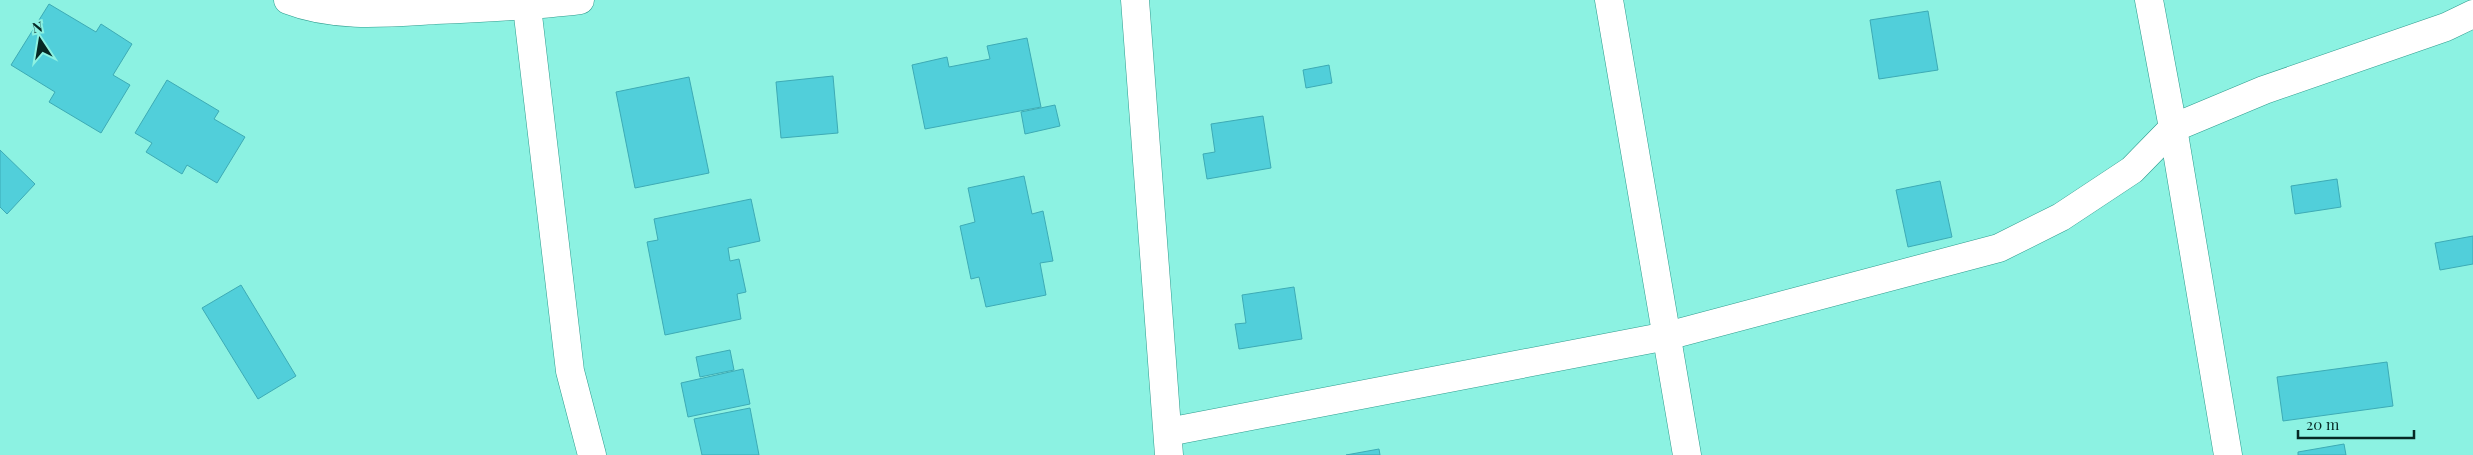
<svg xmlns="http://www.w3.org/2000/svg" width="2473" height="455" viewBox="0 0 2473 455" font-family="'Playfair Display',serif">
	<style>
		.building { fill: #51cfda; stroke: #3dabb5 }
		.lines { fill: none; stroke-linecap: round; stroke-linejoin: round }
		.minor-casing { stroke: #2e9c8e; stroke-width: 29 }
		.minor { stroke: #fff; stroke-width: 28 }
	</style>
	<rect width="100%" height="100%" fill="#8cf2e2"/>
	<g class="building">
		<polygon points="49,4 96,32 101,24 132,44 113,75 130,85 101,133 49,102 55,92 11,65"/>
		<polygon points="1928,11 1938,70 1879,79 1870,20"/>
		<polygon points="1027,38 1041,107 925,129 912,65 947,57 949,67 990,59 987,46"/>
		<polygon points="1329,65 1332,83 1306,88 1303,70"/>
		<polygon points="833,76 838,133 781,138 776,82"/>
		<polygon points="689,77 709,173 635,188 616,92"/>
		<polygon points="167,80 219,111 214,119 245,137 217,183 187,165 182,174 146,152 152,143 135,133"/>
		<polygon points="1055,105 1060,126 1025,134 1021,112"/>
		<polygon points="1263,116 1271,168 1207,179 1203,154 1215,152 1211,124"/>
		<polygon points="0,150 35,184 7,214 0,207"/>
		<polygon points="1024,176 1032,214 1043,211 1053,261 1040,263 1046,295 986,307 979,277 971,279 960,226 975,222 968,188"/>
		<polygon points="2337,179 2341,207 2295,214 2291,186"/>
		<polygon points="1940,181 1952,237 1908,247 1896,190"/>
		<polygon points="751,199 760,241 728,248 730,261 739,259 746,292 737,294 741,319 665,335 647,242 658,240 654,219"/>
		<polygon points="2473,236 2473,264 2440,270 2435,243"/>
		<polygon points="241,285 296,376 258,399 202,308"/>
		<polygon points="1294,287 1302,339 1239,349 1235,324 1246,323 1242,295"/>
		<polygon points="730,350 734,370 700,377 696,357"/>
		<polygon points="2387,362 2393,406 2283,421 2277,377"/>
		<polygon points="743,369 750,404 688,417 681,383"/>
		<polygon points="750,408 759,455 702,455 694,419"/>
		<polygon points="2344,444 2346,455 2298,455 2298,452"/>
		<polygon points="1379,449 1380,455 1346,455"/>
	</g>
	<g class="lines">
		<g class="minor-casing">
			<g id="minor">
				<path d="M288 0C334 18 386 13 435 10 484 8 532 6 580 0"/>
				<polyline points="1135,0 1169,455"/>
				<polyline points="1609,0 1687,455"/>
				<polyline points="2149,0 2173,128 2228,455"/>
				<polyline points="527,7 570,371 592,455"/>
				<polyline points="1168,432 1667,336 1999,248 2061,217 2132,170 2173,128 2264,90 2446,27 2473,14"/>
			</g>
		</g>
		<use href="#minor" class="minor"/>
	</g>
	<g transform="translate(40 40) rotate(348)" stroke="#8cf2e2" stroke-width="4" paint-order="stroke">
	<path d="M0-4L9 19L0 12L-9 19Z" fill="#062824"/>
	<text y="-8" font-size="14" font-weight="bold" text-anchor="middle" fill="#062824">N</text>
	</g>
	<path d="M2298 430v8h116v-8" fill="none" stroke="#062824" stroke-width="2.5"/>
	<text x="2306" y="430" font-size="15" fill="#062824" stroke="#8cf2e2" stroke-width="4" paint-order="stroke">20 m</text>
</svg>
